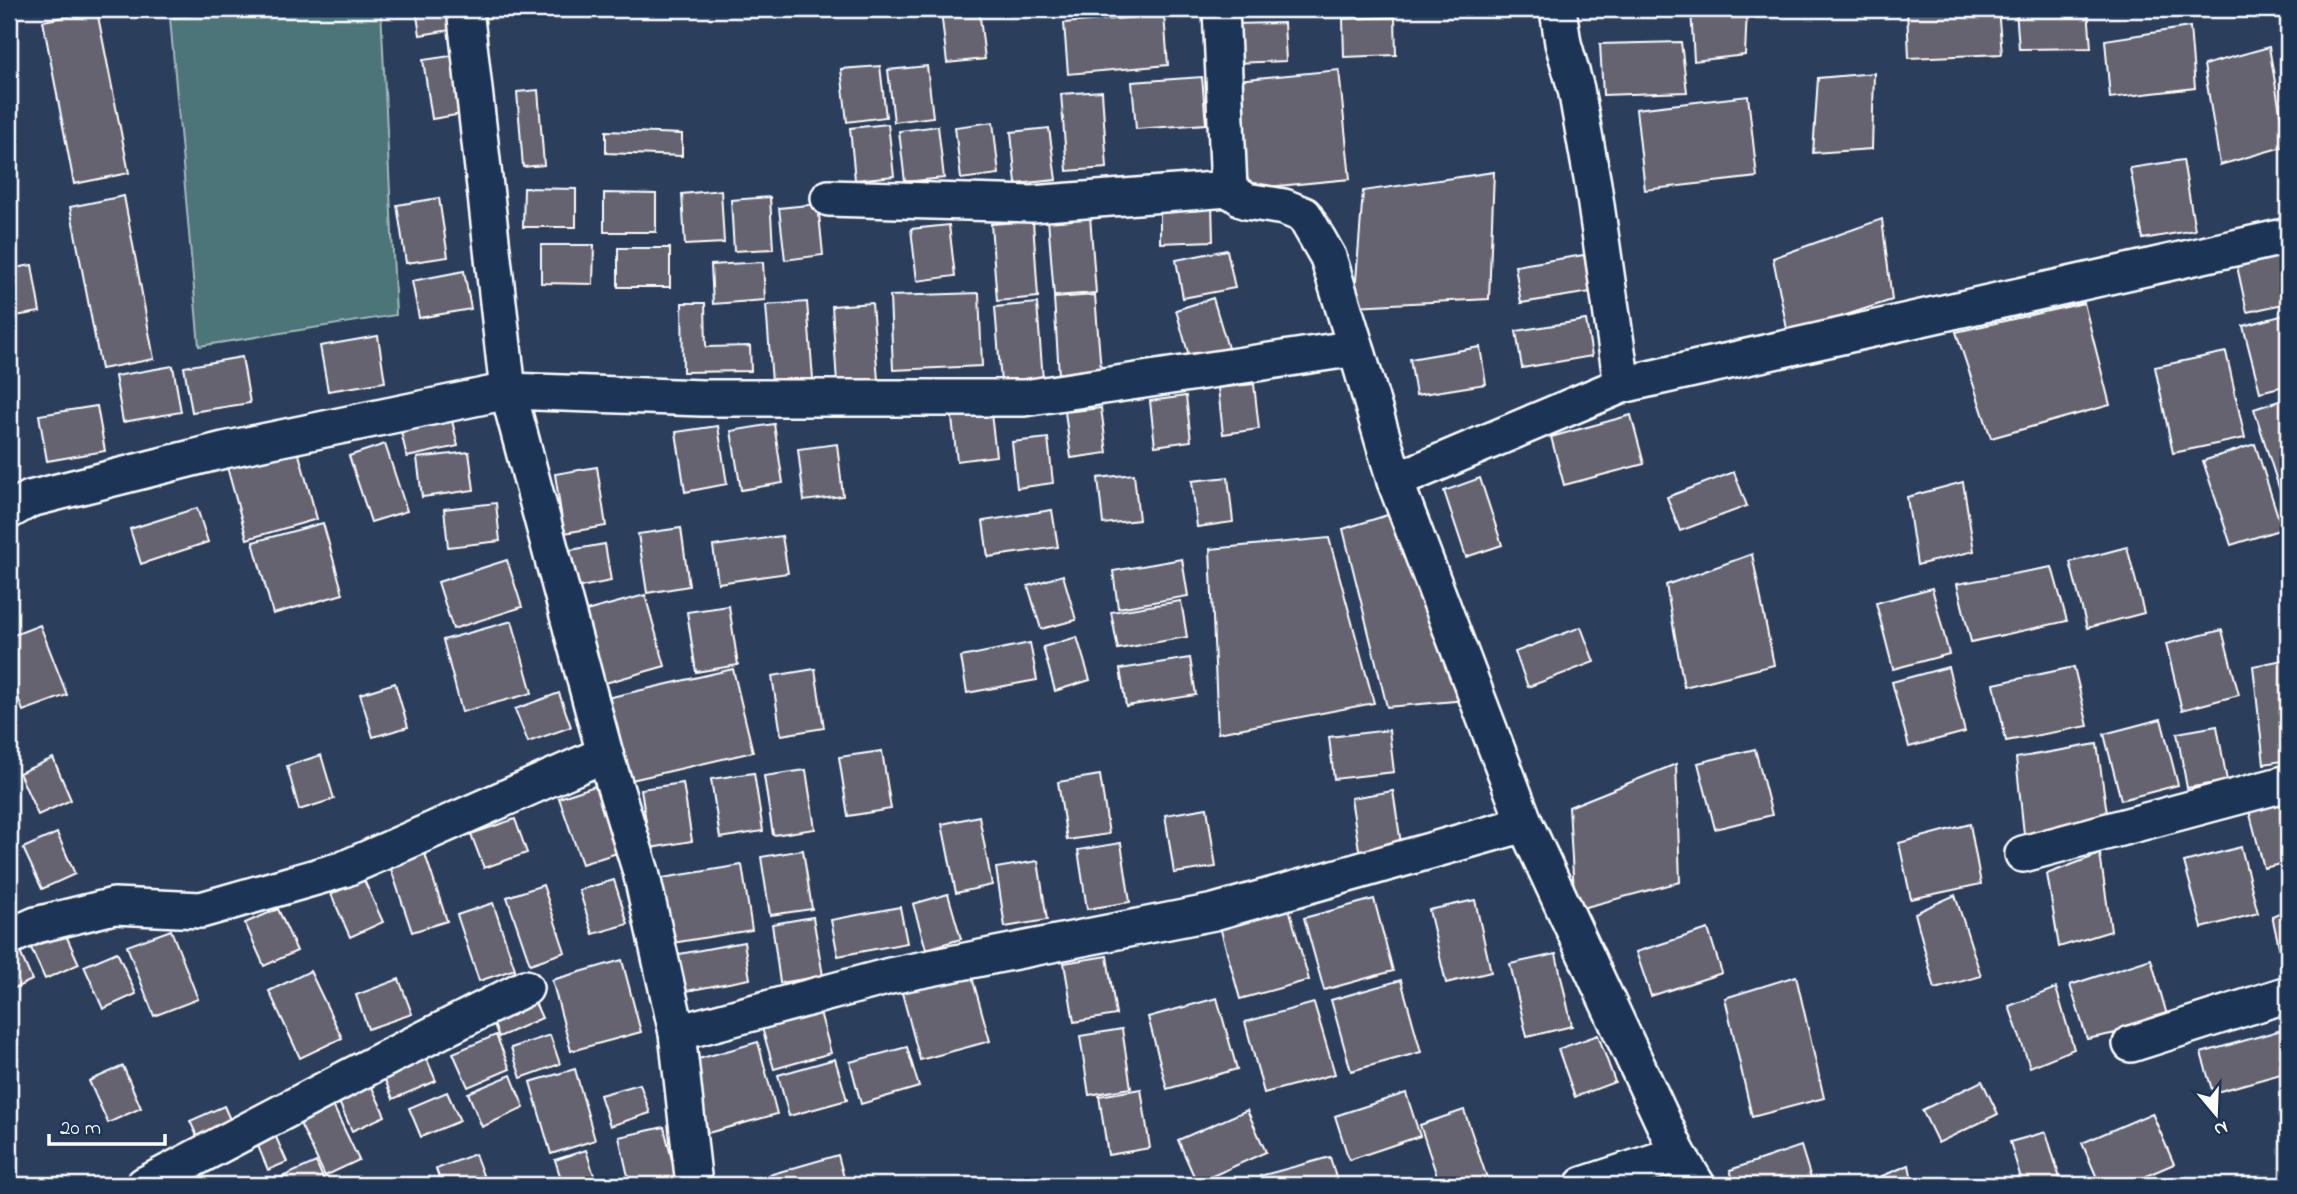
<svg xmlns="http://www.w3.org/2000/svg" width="2297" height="1194" viewBox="0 0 2297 1194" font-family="'Indie Flower',sans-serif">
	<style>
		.green { fill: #4c7478; stroke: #a6babc; stroke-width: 2 }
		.building { fill: #656470; stroke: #fff; stroke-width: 2 }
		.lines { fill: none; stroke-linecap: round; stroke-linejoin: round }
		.minor-casing { stroke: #fff; stroke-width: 40 }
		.minor { stroke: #1d3557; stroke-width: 35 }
	</style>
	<rect width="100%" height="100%" fill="#2b3e5c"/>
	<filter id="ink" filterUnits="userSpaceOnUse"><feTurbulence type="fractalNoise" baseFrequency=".0143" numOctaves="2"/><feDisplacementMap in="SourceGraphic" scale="14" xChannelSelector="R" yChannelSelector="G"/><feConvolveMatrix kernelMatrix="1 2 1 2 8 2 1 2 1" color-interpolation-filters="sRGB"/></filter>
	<g filter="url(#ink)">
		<polygon class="green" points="246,9 381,9 396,315 199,346 170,18"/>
		<g class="building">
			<polygon points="416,9 459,9 462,28 420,35"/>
			<polygon points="964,9 979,9 985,59 947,63 941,11"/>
			<polygon points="1691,9 1747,9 1745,55 1694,61"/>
			<polygon points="1907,9 1998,9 2002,54 1909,58"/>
			<polygon points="2016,9 2088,9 2091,48 2019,49"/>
			<polygon points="97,11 129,173 74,184 43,21"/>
			<polygon points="1164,15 1168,65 1068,74 1064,23"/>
			<polygon points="1395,17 1396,55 1344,57 1343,19"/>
			<polygon points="1284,23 1286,61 1233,63 1232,24"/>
			<polygon points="2190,27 2195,88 2110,98 2105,40"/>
			<polygon points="1681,42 1687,92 1603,95 1600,44"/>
			<polygon points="2269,47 2286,146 2220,165 2204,65"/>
			<polygon points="465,54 474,112 432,119 423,60"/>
			<polygon points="880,66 886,117 847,122 841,69"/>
			<polygon points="927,66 933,117 894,122 888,70"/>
			<polygon points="1339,70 1350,179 1247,189 1237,80"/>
			<polygon points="1874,73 1872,149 1813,153 1818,78"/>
			<polygon points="1202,77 1206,124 1136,129 1132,82"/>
			<polygon points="538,90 544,165 523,167 517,92"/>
			<polygon points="1102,91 1107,168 1067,171 1061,94"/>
			<polygon points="1748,96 1757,177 1645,190 1636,109"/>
			<polygon points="993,122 999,174 961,179 955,127"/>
			<polygon points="888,124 894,176 855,180 850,128"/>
			<polygon points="938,126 944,178 905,182 899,131"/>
			<polygon points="1049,128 1056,180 1016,184 1011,132"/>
			<polygon points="606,131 682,134 682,156 606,153"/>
			<polygon points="2183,160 2195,230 2143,239 2130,168"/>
			<polygon points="1494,172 1489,299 1354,306 1363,191"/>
			<polygon points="524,188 576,189 576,227 523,227"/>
			<polygon points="721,190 724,243 685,245 682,194"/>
			<polygon points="604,193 656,194 656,232 604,232"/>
			<polygon points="124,196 154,359 101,369 70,207"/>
			<polygon points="770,197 773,249 734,251 731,200"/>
			<polygon points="439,198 448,257 406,263 397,205"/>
			<polygon points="1212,203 1213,241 1160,243 1160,205"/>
			<polygon points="818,204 823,255 785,260 779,208"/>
			<polygon points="1090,216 1096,293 1054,296 1048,219"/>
			<polygon points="1882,219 1892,300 1788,334 1773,258"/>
			<polygon points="1033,221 1038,297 997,301 991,224"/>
			<polygon points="949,225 955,276 917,281 911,229"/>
			<polygon points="541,245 594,245 593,284 541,283"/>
			<polygon points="2288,245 2288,303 2247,312 2235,257"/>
			<rect x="618" y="248" width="52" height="39"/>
			<polygon points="1227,250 1235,288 1183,298 1176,260"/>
			<polygon points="1584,255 1591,292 1521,303 1515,266"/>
			<polygon points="763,262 765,300 713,304 711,265"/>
			<polygon points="32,265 40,312 9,317 9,269"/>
			<polygon points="464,271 471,309 419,318 412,281"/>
			<polygon points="979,293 982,366 893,370 890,296"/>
			<polygon points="1095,295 1101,371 1059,375 1054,298"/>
			<polygon points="1213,298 1228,348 1190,360 1176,310"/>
			<polygon points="807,302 813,379 772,382 766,305"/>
			<polygon points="682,303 705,303 706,347 750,346 751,371 683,372"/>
			<polygon points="872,303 878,380 837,383 832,306"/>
			<polygon points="1037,303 1043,380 1001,383 995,307"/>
			<polygon points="2084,303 2110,405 1991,438 1956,332"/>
			<polygon points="2288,314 2288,385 2260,392 2243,326"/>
			<polygon points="1586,320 1592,356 1522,368 1516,331"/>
			<polygon points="378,336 385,382 328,391 320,346"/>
			<polygon points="1480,347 1486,384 1416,395 1410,359"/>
			<polygon points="2226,352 2245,438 2173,453 2155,367"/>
			<polygon points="242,357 250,403 192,412 184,367"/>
			<polygon points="173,366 181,412 123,422 115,376"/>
			<polygon points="1254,384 1259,429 1223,434 1218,388"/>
			<polygon points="1186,396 1191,441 1155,446 1150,401"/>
			<polygon points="2288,398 2288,491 2281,494 2254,409"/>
			<polygon points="990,405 996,456 957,461 951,409"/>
			<polygon points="97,406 105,451 47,461 39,415"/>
			<polygon points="449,408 458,446 407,457 398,419"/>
			<polygon points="1101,408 1107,453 1071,458 1065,412"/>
			<polygon points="1631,415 1644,464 1564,485 1551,437"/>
			<polygon points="774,424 783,483 741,490 731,431"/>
			<polygon points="718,426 727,484 685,492 676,432"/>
			<polygon points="1048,438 1053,483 1017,488 1012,442"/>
			<polygon points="385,444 407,511 371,522 349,456"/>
			<polygon points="837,444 843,496 804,501 798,449"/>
			<polygon points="2255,444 2282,529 2231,545 2203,461"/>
			<polygon points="297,447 317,519 247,539 227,467"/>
			<polygon points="469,452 474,490 422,497 417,458"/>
			<polygon points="597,467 606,526 564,533 555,474"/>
			<polygon points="1734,472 1747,506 1680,531 1667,497"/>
			<polygon points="1134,474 1139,520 1103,524 1098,478"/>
			<polygon points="1228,477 1233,522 1197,527 1192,481"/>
			<polygon points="1480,478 1502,545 1466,557 1444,491"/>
			<polygon points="1963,482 1974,551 1917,565 1907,497"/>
			<polygon points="496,503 500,541 448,547 444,509"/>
			<polygon points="197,508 208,542 141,564 130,529"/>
			<polygon points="1052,510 1058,547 988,557 983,521"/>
			<polygon points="1397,512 1466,700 1387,707 1343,529"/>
			<polygon points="323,523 343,594 273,614 253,542"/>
			<polygon points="681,528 689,586 647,593 638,534"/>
			<polygon points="782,536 788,573 718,583 713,546"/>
			<polygon points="1329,538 1374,703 1218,733 1210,549"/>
			<polygon points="605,544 611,581 560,591 553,553"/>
			<polygon points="2127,547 2144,613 2087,628 2070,562"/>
			<polygon points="1752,554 1774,665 1684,687 1666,585"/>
			<polygon points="1182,559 1188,596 1118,608 1113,571"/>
			<polygon points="507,560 522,607 453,629 438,582"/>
			<polygon points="2052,567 2067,621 1971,642 1957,584"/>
			<polygon points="1063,575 1076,620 1041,629 1028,586"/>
			<polygon points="1932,588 1949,654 1893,669 1876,603"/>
			<polygon points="645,595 665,666 595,686 575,614"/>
			<polygon points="1181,601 1187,637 1118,649 1111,612"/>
			<polygon points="729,606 738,665 696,672 687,612"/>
			<polygon points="512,621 532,693 462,712 443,640"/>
			<polygon points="40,625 67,695 23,711 9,672 9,637"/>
			<polygon points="1581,627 1594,662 1528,687 1515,652"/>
			<polygon points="2222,630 2239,695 2182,710 2166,644"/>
			<polygon points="1077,637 1090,680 1055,691 1043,647"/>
			<polygon points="1030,643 1037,680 967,693 961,657"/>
			<polygon points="1190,658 1196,695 1126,706 1120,669"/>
			<polygon points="2288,659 2288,760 2264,764 2253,666"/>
			<polygon points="1948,667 1965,732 1909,747 1892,682"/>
			<polygon points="2074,667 2088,726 2006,741 1994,684"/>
			<polygon points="733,669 753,752 627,781 607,698"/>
			<polygon points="815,669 824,728 781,735 772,676"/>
			<polygon points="395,683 408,727 373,737 360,694"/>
			<polygon points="559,693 571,727 528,742 515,709"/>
			<polygon points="2161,719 2178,785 2121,800 2104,734"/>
			<polygon points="2217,726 2227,781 2187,788 2177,733"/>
			<polygon points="1389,730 1394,772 1334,779 1329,737"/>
			<polygon points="2097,744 2108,820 2024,834 2016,758"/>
			<polygon points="1755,749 1772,815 1715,829 1698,763"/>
			<polygon points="882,751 891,809 848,816 839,757"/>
			<polygon points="321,755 334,799 299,810 287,766"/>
			<polygon points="53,758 71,800 38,815 19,773"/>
			<polygon points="1676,764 1680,882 1575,910 1569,807"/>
			<polygon points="806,770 815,829 773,835 764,776"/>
			<polygon points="754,773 763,831 720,838 711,779"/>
			<polygon points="1100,775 1109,834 1067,840 1058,782"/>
			<polygon points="683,783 692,841 650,848 641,789"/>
			<polygon points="595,786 617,853 582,864 559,798"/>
			<polygon points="1393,791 1402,850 1360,856 1351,798"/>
			<polygon points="2288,792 2288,862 2264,868 2247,803"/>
			<polygon points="1207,808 1216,867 1174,873 1165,815"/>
			<polygon points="979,816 992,885 956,893 942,824"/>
			<polygon points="515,819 527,853 484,868 471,834"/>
			<polygon points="1970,824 1981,884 1911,899 1899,843"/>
			<polygon points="57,833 75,874 42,889 23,848"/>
			<polygon points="1121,843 1130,902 1087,909 1078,850"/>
			<polygon points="2241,847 2258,913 2202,928 2184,862"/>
			<polygon points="803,850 812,909 770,915 761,857"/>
			<polygon points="425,854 447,921 412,932 390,866"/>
			<polygon points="2100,854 2111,931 2059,947 2047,874"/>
			<polygon points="1038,861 1047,920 1005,927 996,868"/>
			<polygon points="742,865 752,930 666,944 656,879"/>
			<polygon points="364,880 383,922 350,937 331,894"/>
			<polygon points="614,880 628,924 593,934 579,890"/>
			<polygon points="543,885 565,952 530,964 507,897"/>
			<polygon points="948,894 961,939 926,949 913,904"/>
			<polygon points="1955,895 1981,976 1935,989 1915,913"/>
			<polygon points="1374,899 1393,971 1324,990 1304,918"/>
			<polygon points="1475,900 1491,972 1446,983 1429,910"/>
			<polygon points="493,903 515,969 479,981 457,915"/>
			<polygon points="900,907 907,943 838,956 831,920"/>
			<polygon points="1289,908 1309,980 1240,999 1220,927"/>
			<polygon points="278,909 297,951 264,966 245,923"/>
			<polygon points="2288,909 2288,962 2283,964 2272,916"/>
			<polygon points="813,917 823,976 780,983 772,924"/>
			<polygon points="60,922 79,964 45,979 26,937"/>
			<polygon points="1708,929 1722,973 1651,996 1636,952"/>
			<polygon points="171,930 198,999 154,1016 127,946"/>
			<polygon points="14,938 32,980 9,991 9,940"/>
			<polygon points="744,942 750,979 681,992 674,955"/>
			<polygon points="117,952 136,994 103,1009 84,966"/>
			<polygon points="1556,954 1572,1026 1527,1037 1510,964"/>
			<polygon points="1107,956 1116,1015 1074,1022 1064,963"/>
			<polygon points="2151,959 2169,1022 2087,1039 2070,985"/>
			<polygon points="622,960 641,1032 571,1051 552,980"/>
			<polygon points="970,970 990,1041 920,1060 901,989"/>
			<polygon points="310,971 342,1038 300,1058 269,991"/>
			<polygon points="1796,976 1824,1098 1752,1117 1725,998"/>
			<polygon points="399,979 412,1014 368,1029 356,995"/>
			<polygon points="1401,980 1421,1052 1351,1071 1331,1000"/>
			<polygon points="527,985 542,1018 499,1037 485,1003"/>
			<polygon points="2056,988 2074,1049 2030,1067 2009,1006"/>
			<polygon points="1217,998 1237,1069 1167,1089 1148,1017"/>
			<polygon points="1314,1003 1335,1074 1264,1093 1245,1022"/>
			<polygon points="820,1012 831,1053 774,1069 762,1028"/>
			<polygon points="1122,1029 1131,1088 1089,1095 1080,1036"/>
			<polygon points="2285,1029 2288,1041 2288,1072 2213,1093 2201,1053"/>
			<polygon points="496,1035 510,1069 468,1087 453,1053"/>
			<polygon points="550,1035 560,1064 521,1078 511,1048"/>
			<polygon points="1598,1035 1615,1082 1575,1097 1558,1049"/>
			<polygon points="758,1042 777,1114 708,1133 688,1062"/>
			<polygon points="907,1047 919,1087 861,1104 850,1062"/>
			<polygon points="422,1048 436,1081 393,1099 379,1066"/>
			<polygon points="835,1059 847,1100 789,1116 778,1075"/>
			<polygon points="123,1066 141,1108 108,1123 89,1081"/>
			<polygon points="575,1069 595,1140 551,1154 530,1082"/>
			<polygon points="366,1074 385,1116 352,1131 333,1089"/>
			<polygon points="511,1075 524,1108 482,1127 468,1093"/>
			<polygon points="1982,1081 1998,1114 1938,1143 1922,1110"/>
			<polygon points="640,1084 650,1113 610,1126 600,1095"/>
			<polygon points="1141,1089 1150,1148 1108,1155 1099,1096"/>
			<polygon points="447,1092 460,1121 421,1137 409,1108"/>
			<polygon points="1406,1093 1420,1136 1349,1160 1335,1116"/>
			<polygon points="329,1097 359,1160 325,1176 295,1113"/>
			<polygon points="224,1106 242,1147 209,1162 190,1121"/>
			<polygon points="1247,1110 1266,1152 1197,1183 1178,1140"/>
			<polygon points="1464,1110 1488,1181 1475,1185 1440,1185 1420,1125"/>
			<polygon points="2152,1113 2174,1164 2125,1185 2100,1185 2082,1143"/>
			<polygon points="271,1126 287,1162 268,1170 253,1134"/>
			<polygon points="664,1127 678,1185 630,1185 619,1137"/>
			<polygon points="2046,1132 2062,1185 2023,1185 2010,1142"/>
			<polygon points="1801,1146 1813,1185 1735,1185 1730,1170"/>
			<polygon points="586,1150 597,1185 563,1185 555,1160"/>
			<polygon points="475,1154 486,1183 442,1185 436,1169"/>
			<polygon points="838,1155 846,1185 757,1185 755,1179"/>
			<polygon points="1330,1157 1338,1185 1263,1185 1260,1176"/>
			<polygon points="316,1162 326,1185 286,1185 282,1177"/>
			<polygon points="1909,1165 1913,1185 1860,1185"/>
		</g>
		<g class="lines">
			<g class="minor-casing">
				<g id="minor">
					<polyline points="465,9 508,391 605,754 641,872 677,1033 694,1185"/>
					<polyline points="1221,9 1229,189 1246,201 1284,207 1304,215 1328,257 1356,348"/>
					<polyline points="1558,9 1563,43 1576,89 1593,184 1622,385"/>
					<polyline points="829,198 1032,204 1229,189"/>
					<polyline points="1395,481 1622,385 2288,236"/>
					<polyline points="9,511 30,499 224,450 508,391 702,398 1024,398 1356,348 1395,481 1525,824 1678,1154 1697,1185"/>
					<polyline points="2023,854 2288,783"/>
					<polyline points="9,937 36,925 114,906 201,910 344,869 605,754"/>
					<polyline points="677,1033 890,976 1214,912 1525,824"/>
					<polyline points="2131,1044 2288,994"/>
					<polyline points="144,1185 353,1075 525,988"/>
					<polyline points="1583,1185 1678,1154"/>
				</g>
			</g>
			<use href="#minor" class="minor"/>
		</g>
	</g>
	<rect width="2297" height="1194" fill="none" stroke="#1d3557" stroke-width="35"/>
	<rect x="18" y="18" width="2262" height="1159" fill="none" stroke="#fff" stroke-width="2.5" filter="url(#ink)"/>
	<g transform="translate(2216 1114) rotate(161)" stroke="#1d3557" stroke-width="5" paint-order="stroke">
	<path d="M0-5L12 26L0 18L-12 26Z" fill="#ffffff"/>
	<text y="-10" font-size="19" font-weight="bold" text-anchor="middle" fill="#ffffff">N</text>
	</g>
	<path d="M49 1134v10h116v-10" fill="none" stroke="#ffffff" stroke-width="3.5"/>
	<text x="60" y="1134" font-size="21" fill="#ffffff" stroke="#1d3557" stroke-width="5" paint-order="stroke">20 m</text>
</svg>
